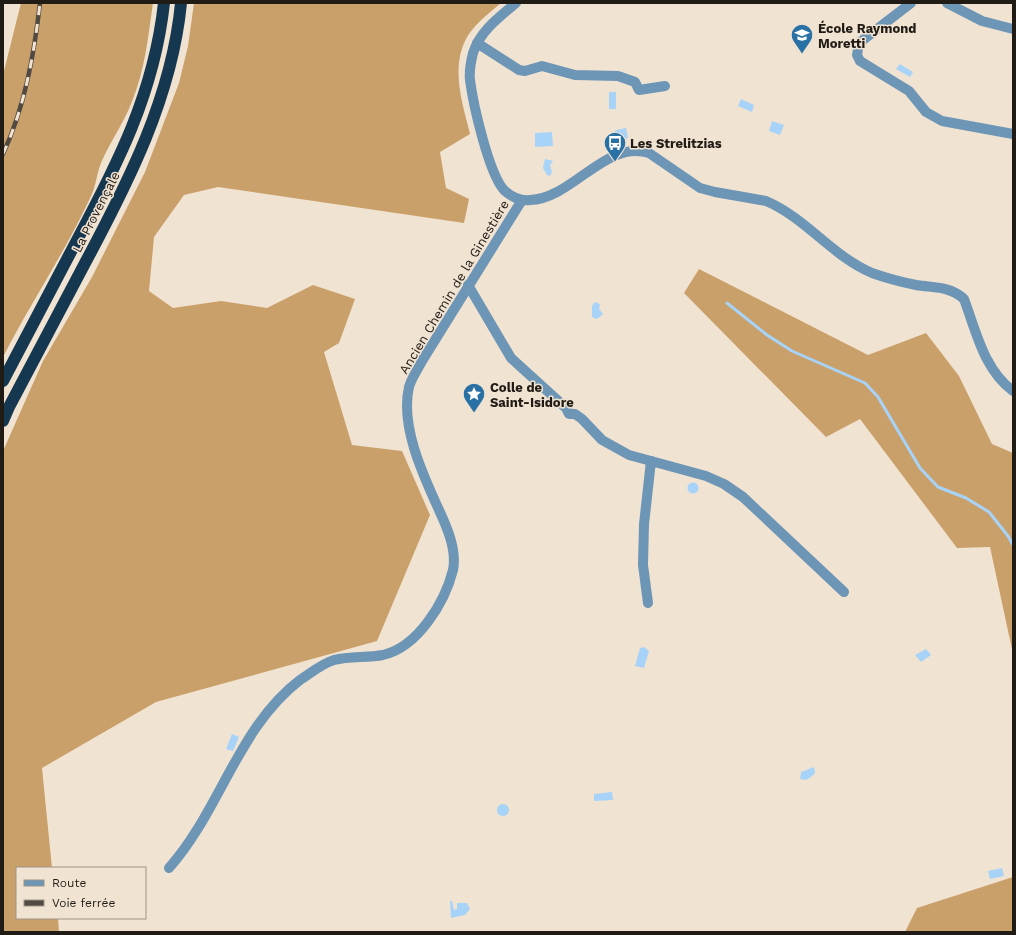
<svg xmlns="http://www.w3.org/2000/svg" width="1016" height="935" viewBox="0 0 1016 935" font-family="'Work Sans',sans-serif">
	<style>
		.forest { fill: #caa06a }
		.water { fill: #a7d3f8 }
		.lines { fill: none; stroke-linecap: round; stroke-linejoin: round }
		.stream { stroke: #a7d3f8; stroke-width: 3 }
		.minor { stroke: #6d95b6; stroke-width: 10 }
		.highway { stroke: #163750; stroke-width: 12 }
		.rail-casing { stroke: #514a42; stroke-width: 4.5 }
		.rail { stroke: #f1e3d2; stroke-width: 3; stroke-dasharray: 9; stroke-linecap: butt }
		.labels { text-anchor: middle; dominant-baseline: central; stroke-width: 3; stroke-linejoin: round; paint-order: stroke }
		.poi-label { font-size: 13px; font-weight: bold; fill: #201b15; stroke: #f1e3d2; text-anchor: start }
		.street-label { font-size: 13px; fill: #201b15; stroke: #f1e3d2 }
	</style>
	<rect width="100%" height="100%" fill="#f1e3d2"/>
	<g class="forest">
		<path d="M21 3H153C148 37 145 71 131 104 123 124 110 142 101 163 97 173 96 185 92 194 66 251 31 302 3 357V75Z"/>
		<path d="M194 3H501C488 14 472 26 465 41 451 71 463 105 470 134L440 152 446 188 469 199 464 223 218 187 184 195 154 237 149 291 173 308 221 301 267 308 313 285 355 299 339 343 324 352 352 445 402 451 430 515 377 641 156 702 42 768 52 868H17V918H58L59 932H3V451L43 361 92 277 145 172 179 83 188 46Z"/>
		<polygon points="699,269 868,355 926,333 959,376 992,444 1013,453 1013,654 990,547 957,548 860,419 826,437 684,293"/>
		<polygon points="1013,877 1013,932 905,932 917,908"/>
	</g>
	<g class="water">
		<polygon points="900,64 913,72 910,77 896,69"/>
		<rect x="609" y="92" width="7" height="17"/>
		<polygon points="741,99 754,105 752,112 738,106"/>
		<polygon points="772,121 784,125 780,135 769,131"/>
		<polygon points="626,128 628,138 611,141 610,136 616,130"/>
		<polygon points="552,132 553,146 535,147 535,133"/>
		<polygon points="545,159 553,161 550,165 552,172 550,176 547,175 543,168"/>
		<polygon points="595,302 600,304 599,309 603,314 597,319 592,317 592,306"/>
		<circle cx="693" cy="488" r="5.5"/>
		<polygon points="644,647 649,651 644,668 635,666 640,648"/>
		<polygon points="926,649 931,655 921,662 915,655"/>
		<polygon points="232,734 239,737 233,751 226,749"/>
		<path d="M814 767 815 773C810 778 808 781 800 779L801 772Z"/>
		<polygon points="612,792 613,800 594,801 594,794"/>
		<circle cx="503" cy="810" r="6"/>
		<polygon points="1002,868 1004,876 990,879 988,871"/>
		<polygon points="450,901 452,901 454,910 457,909 457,903 467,903 470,909 465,915 451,918"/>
	</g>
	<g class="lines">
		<polyline class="stream" points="727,303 767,335 792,351 865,383 878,397 920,468 938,487 966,498 989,512 1008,536 1013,545"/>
		<g class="minor">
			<path d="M516 3C499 17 480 31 473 53 471 61 469 71 470 80 473 103 489 176 505 191 512 197 521 201 530 200 572 199 606 139 649 153L700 188 715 192 766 201C806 218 832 256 872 273 886 278 901 282 916 285 934 288 950 286 964 299 976 331 984 370 1013 391"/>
			<polyline points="911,3 859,43 857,55 860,61 909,91 926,112 942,121 1013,134"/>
			<polyline points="947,3 982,21 1013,29"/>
			<polyline points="477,43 519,70 525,71 542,66 575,75 618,76 635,82 639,90 665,86"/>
			<polyline points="468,285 511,358 566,408 569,414 575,414 582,419 602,440 629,455 706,476 724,484 743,497 844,592"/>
			<polyline points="648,603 643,565 644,524 651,461"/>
			<path d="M169 868C220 811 238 727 300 680 311 673 321 664 334 660 350 656 367 658 383 655 418 647 445 602 453 570 457 550 447 527 439 510 423 475 400 426 409 387 411 379 418 369 422 361L522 200"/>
		</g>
		<g class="highway">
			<path d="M3 381C27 336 51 290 75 244 117 165 154 94 164 3"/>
			<path d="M3 421 9 407C34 360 59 313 84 265 128 183 172 97 181 3"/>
		</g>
		<g class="rail-casing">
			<path id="rail" d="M3 154C25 106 34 55 40 3"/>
		</g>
		<use href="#rail" class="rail"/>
	</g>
	<defs>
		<g id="school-pin" transform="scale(1.15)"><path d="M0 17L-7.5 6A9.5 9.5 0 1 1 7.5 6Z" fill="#2971a5" stroke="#f1e3d2"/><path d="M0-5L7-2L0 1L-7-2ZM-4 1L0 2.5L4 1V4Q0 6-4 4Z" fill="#fff"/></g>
		<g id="bus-pin" transform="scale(1.15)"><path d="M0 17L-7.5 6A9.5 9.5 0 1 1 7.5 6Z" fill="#2971a5" stroke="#f1e3d2"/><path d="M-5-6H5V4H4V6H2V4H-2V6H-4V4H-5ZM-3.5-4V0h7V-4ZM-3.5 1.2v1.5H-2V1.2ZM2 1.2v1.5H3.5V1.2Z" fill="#fff"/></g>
		<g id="sight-pin" transform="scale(1.15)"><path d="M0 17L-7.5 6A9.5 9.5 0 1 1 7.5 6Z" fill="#2971a5" stroke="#f1e3d2"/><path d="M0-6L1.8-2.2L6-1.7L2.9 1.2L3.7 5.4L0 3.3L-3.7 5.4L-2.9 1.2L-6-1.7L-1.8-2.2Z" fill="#fff"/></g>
	</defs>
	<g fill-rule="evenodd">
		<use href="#school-pin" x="802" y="35"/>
		<use href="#bus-pin" x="615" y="143"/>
		<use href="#sight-pin" x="474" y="394"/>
	</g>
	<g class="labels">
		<g class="poi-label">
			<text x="818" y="28">École Raymond<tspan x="818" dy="15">Moretti</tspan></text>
			<text x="630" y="143">Les Strelitzias</text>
			<text x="490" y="387">Colle de<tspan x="490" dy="15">Saint-Isidore</tspan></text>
		</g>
		<g class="street-label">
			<text transform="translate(96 212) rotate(-63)">La Provençale</text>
			<text transform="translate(454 287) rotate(-59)">Ancien Chemin de la Ginestière</text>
		</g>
	</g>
	<rect width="1016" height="935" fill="none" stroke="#201b15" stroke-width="8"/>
	<rect x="16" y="867" width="130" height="52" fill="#f1e3d2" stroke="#9d9386"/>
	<rect x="24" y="880" width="20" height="6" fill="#6d95b6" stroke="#9d9386"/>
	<text x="52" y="887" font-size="12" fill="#201b15">Route</text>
	<rect x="24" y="900" width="20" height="6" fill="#514a42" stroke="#9d9386"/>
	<text x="52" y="907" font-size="12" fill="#201b15">Voie ferrée</text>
</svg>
